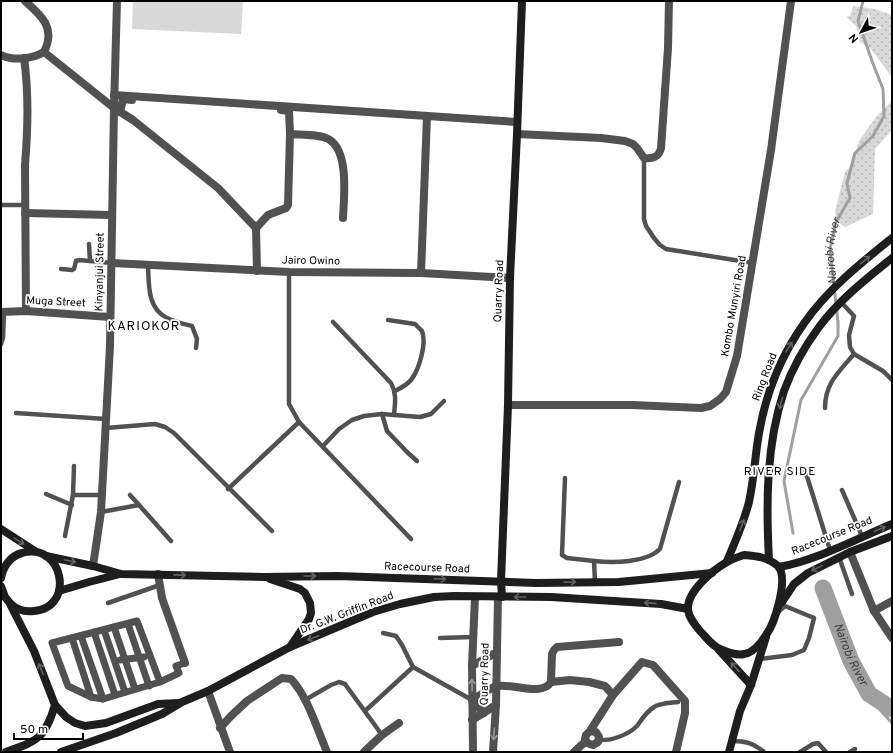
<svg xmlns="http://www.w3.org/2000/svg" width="893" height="753" viewBox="0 0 893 753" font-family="Overpass,sans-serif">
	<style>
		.grass { fill: url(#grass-dots) }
		.park { fill: #d8d8d8 }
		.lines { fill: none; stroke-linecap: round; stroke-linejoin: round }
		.stream { stroke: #9f9f9f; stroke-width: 3 }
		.river { stroke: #9f9f9f; stroke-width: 17 }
		.service { stroke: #515151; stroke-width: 4.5 }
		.pedestrian { stroke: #515151; stroke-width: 7 }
		.minor { stroke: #515151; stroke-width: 8 }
		.tertiary { stroke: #515151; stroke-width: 8 }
		.secondary { stroke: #1e1e1e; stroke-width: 8 }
		.oneway { stroke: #626262 }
		.oneway2 { stroke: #979797 }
		.labels { text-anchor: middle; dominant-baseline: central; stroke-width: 3.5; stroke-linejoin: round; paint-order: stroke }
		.street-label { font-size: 11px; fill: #000; stroke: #fff }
		.water-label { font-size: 12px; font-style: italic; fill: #404040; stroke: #fff }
		.neighbourhood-label { font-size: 12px; letter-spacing: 1px; fill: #000; stroke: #fff }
		.quarter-label { font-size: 13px; letter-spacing: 1px; fill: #000; stroke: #fff }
	</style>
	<defs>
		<pattern id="grass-dots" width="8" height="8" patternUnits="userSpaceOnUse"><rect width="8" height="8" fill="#d8d8d8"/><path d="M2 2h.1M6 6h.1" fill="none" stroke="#b8b8b8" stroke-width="1.8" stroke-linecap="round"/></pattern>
	</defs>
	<rect width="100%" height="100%" fill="#fff"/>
	<g class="grass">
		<polygon points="853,6 875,9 892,15 892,77 870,48 860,42 856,26 846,17 850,16"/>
		<polygon points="892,101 892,130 875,149 873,214 845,227 837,222 835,211 845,172 853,164 859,141 876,117"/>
	</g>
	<polygon class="park" points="133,1 243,1 241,34 132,29"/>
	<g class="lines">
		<g class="stream">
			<path id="s1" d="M793 533 784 481 801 400 838 336V322L830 249 836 222 850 198 847 183 855 153 873 136 884 116 883 89 872 61 858 21 863 1"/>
			<polyline points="869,694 872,701 892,723"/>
		</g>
		<path class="river" id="s2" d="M823 588 851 661 869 694 892 709"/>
		<g class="service">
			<polyline points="644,158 644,219 646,226 654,238 660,245 666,249 753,263"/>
			<polyline points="1,205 25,205"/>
			<polyline points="89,244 90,261"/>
			<path d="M148 265C149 285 147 308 167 318 175 322 184 324 192 326L197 339 196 348"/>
			<polyline points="61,269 72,270 74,269 76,261 79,260 112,263"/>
			<polyline points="289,272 289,404 299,422 411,539"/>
			<polyline points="841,302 854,316 849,335 850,347 854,354 883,371 892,380"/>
			<path d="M388 320 415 324C417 326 420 329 422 331 427 343 419 370 411 380 407 385 401 388 395 391"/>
			<path d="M333 322 391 383C397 394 395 403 394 415"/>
			<polyline points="1,344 3,338 4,312"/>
			<path d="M825 408C825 383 839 372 854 354"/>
			<polyline points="16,413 106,419"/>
			<polyline points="382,414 387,431 407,452 417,461"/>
			<polyline points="106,428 155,424 165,427 174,433 272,531"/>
			<polyline points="323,446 339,429 352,420 364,416 382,414 420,417 431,414 444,401"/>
			<polyline points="74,466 73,495 102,495"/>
			<polyline points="805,470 830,550"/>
			<polyline points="565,478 562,555 567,558 594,561"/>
			<polyline points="228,489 299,422"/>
			<polyline points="842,490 862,536"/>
			<polyline points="46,494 72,505"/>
			<polyline points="130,495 139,505"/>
			<polyline points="101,512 139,505 171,541"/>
			<polyline points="65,536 73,495"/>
			<polyline points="839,557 852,594"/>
			<path d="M595 582 594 561C613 563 646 563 660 549L679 482"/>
			<polyline points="108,603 160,585"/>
			<polyline points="383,633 396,636 402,645 413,667"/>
			<polyline points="440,638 473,637"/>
			<polyline points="760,659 792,655 804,650 809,638 814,618 785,606 777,613"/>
			<polyline points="305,700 331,685 339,682 345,684 382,735"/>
			<polyline points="365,711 413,667 472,700"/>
			<path d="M599 740C611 741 628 735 637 726 642 719 646 712 654 707 660 703 671 703 678 702"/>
			<path d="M732 741C746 741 753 743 764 752"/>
			<polyline points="800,752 813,744 818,743 826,752"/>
			<polyline points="850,752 855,749"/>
		</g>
		<g class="pedestrian">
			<polyline points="128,624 149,686"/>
			<polyline points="114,627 135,689"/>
			<polyline points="104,630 125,692"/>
			<polyline points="94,632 115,695"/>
			<polyline points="81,636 103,699"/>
			<polyline points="72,638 91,697"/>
			<polyline points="120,660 144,657"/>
			<polyline points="160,682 137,621 52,643 68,686 91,697 103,699 160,682 179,673 176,666 185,663"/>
		</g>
		<g class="minor">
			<path d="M25 1C42 16 56 28 44 52"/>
			<path d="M1 55C13 61 32 59 44 52L114 108 133 120 218 188 256 228 268 215 286 208 288 205 290 134C301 135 322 134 330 140 349 153 344 197 343 218"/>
			<path d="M24 58C29 93 28 129 25 165L26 311"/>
			<polyline points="114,95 517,122"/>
			<polyline points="281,110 289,111 290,134"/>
			<polyline points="120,112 123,99 132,100"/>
			<path d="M517 134 601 138 625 141 633 144 637 148 644 158C653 159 659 157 661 148L668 48 669 1"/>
			<polyline points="25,213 112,215"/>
			<polyline points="256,228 257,271"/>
			<polyline points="112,263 289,272 421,273 510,278"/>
			<polyline points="421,273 427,116"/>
			<polyline points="1,312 26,311 110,317"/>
			<polyline points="508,405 632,405 701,408 710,406 720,399 726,392 737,356 771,150 791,1"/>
			<polyline points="850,552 874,611 892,638"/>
			<polyline points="93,566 101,512 110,346 114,108 117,1"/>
			<polyline points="158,574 162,598 185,663"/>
			<polyline points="874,611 892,601"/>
			<polyline points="472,666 497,652"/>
			<polyline points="551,682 570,680 589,682 605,686 613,695"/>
			<polyline points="208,691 230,752"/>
			<path d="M484 713 472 700C480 696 489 688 497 686 512 683 542 697 551 682L552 654 554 650 557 647 619 642"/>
			<polyline points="472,720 496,705"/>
			<path d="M220 728 231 716 247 701 282 678 291 679C308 697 317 729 327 752"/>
			<polyline points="590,731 596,732 599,737 598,742 593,745 587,743 585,739 586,735 590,731 613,695 642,662 653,665 685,701 685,713 676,752"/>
			<polyline points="364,752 382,735 399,723"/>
			<polyline points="574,752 586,741"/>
		</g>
		<g class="tertiary">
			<polyline points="473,752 472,666 475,597"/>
			<polyline points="493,752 496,705 498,597"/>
		</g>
		<g class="secondary">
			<polyline points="1,529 35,551"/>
			<path d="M744 555C756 556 768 557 778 566 789 578 775 623 766 635 761 643 753 653 744 654 736 656 727 652 720 649 712 646 706 637 700 631 695 625 689 618 688 610 686 592 713 570 727 562 732 559 738 557 744 555Z"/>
			<polyline points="46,556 93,566 121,574 263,577 338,576 536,583 619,582 712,573"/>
			<path d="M769 560C766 504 766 445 784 391 792 369 805 346 819 327 839 300 866 279 892 258"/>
			<path d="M727 561C735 542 744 522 749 502 754 479 755 456 759 433 766 393 782 354 805 322 828 289 861 263 892 238"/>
			<path d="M779 567C817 560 856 539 892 524"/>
			<path d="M1 578C3 567 10 556 22 553 63 541 76 608 34 611 25 612 17 610 11 604"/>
			<polyline points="270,579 300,589 305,593 310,603 311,613 309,619 290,647"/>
			<polyline points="1,586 5,597 9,602 34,651 55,705 66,717 75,723 85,726 106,723 158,704 179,703"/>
			<polyline points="59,591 89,582 120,574"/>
			<polyline points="502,597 501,581 508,405 510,278 517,134 522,1"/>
			<polyline points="782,602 794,584 808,573 850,552 892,536"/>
			<polyline points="719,650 751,685"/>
			<path d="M6 752C37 741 45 739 55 705"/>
			<polyline points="61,752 116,733 162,714 182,702 208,691 290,647 373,612 400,604 434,597 454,596 551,597 661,604 688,609"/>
			<polyline points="729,752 740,711 751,685 766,637"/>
		</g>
	</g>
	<defs><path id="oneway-shaft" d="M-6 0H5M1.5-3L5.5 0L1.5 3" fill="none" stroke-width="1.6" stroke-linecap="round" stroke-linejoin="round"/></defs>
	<g class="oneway">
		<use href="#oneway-shaft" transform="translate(865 260) rotate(-40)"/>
		<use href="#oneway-shaft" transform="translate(789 347) rotate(-58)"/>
		<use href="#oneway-shaft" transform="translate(781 403) rotate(104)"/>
		<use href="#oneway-shaft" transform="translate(742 525) rotate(-70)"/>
		<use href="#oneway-shaft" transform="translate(880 529) rotate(-23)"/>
		<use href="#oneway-shaft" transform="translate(19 541) rotate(32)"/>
		<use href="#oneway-shaft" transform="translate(70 561) rotate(12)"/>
		<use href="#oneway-shaft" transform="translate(817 568) rotate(154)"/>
		<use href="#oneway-shaft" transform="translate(180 575) rotate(1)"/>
		<use href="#oneway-shaft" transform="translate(310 576)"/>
		<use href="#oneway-shaft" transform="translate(440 579) rotate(2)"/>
		<use href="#oneway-shaft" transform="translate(570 582) rotate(-1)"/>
		<use href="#oneway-shaft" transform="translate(520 597) rotate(-180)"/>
		<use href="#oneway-shaft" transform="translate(650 603) rotate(-176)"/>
		<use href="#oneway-shaft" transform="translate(313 638) rotate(159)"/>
		<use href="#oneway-shaft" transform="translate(735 667) rotate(-133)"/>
		<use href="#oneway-shaft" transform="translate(41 669) rotate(-112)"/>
	</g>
	<g class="oneway2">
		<use href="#oneway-shaft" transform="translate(472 685) rotate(-91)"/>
		<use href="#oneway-shaft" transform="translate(494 734) rotate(93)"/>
	</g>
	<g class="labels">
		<g class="street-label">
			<text transform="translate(311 261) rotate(1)">Jairo Owino</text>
			<text transform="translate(100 272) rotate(-89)">Kinyanjui Street</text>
			<text transform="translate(499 291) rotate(-88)">Quarry Road</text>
			<text transform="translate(56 302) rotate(3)">Muga Street</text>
			<text transform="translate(734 306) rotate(-80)">Kombo Munyiri Road</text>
			<text transform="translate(765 377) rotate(-69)">Ring Road</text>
			<text transform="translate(832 536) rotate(-22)">Racecourse Road</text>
			<text transform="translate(427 568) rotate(2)">Racecourse Road</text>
			<text transform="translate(347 613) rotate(-21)">Dr. G.W. Griffin Road</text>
			<text transform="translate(485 674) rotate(-89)">Quarry Road</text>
		</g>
		<g class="water-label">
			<text stroke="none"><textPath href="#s1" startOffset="295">Nairobi River</textPath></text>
			<text stroke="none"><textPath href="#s2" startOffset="72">Nairobi River</textPath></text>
		</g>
		<g class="neighbourhood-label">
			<text x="780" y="472">RIVER SIDE</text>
		</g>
		<g class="quarter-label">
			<text x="144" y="327">KARIOKOR</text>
		</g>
	</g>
	<rect width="893" height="753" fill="none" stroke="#000000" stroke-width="4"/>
	<g transform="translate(861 32) rotate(230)" stroke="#ffffff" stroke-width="3" paint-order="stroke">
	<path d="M0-3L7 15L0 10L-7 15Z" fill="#000000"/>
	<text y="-6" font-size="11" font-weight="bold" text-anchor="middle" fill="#000000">N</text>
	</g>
	<path d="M14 733v6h69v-6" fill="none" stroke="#000000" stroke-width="2"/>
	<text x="20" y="733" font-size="12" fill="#000000" stroke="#ffffff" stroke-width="3" paint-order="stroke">50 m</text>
</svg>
